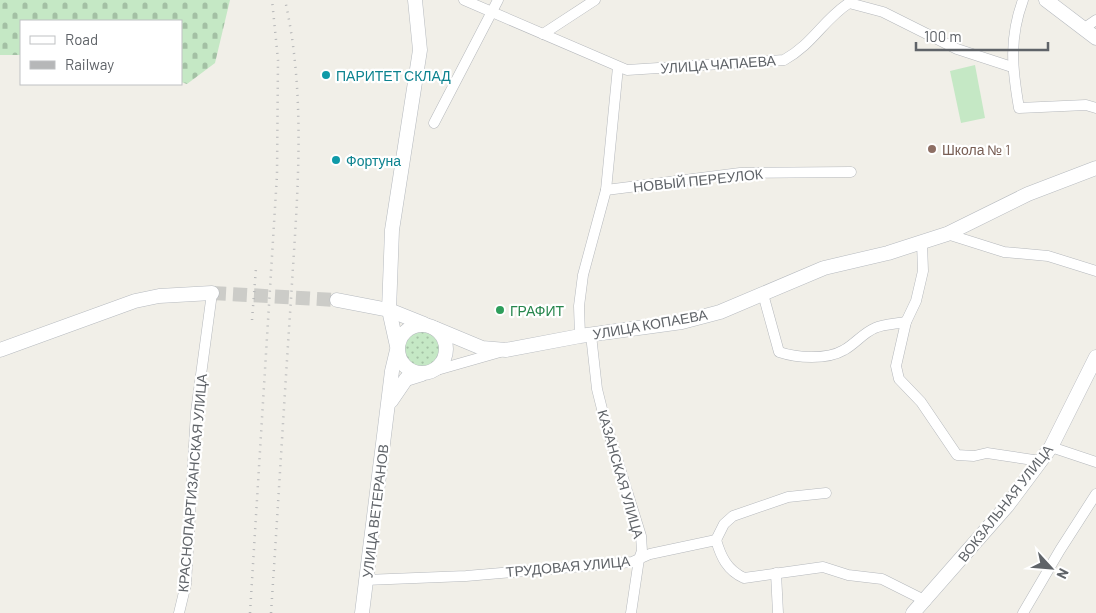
<svg xmlns="http://www.w3.org/2000/svg" width="1096" height="613" viewBox="0 0 1096 613" font-family="Barlow,sans-serif">
	<style>
		.grass { fill: url(#grass-dots) }
		.cemetery { fill: url(#cemetery-stones) }
		.green { fill: #c5e8c5 }
		.lines { fill: none; stroke-linecap: round; stroke-linejoin: round }
		.secondary-tunnel { stroke: #ccccc8; stroke-width: 14; stroke-dasharray: 14 7; stroke-linecap: butt }
		.street-casing { stroke: #b5b8bc; stroke-width: 11 }
		.secondary-casing { stroke: #b6babf; stroke-width: 15 }
		.street { stroke: #fff; stroke-width: 10 }
		.secondary { stroke: #fff; stroke-width: 14 }
		.rail { stroke: #b6b7b8; stroke-width: 2.5; stroke-dasharray: 1 6; stroke-linecap: butt }
		.culture-dot { fill: #0f9aa8; stroke: #fff; stroke-width: 2 }
		.education-dot { fill: #8d6e63; stroke: #fff; stroke-width: 2 }
		.leisure-dot { fill: #2e9e5b; stroke: #fff; stroke-width: 2 }
		.labels { text-anchor: middle; dominant-baseline: central; stroke-width: 4.5; stroke-linejoin: round; paint-order: stroke }
		.street-label { font-size: 14px; fill: #5f6368; stroke: #fff }
		.culture-label { font-size: 14px; fill: #0d838f; stroke: #fff; text-anchor: start }
		.education-label { font-size: 14px; fill: #785e54; stroke: #fff; text-anchor: start }
		.leisure-label { font-size: 14px; fill: #27864d; stroke: #fff; text-anchor: start }
	</style>
	<defs>
		<pattern id="grass-dots" width="8" height="8" patternUnits="userSpaceOnUse" patternTransform="scale(1.25)"><rect width="8" height="8" fill="#c5e8c5"/><path d="M2 2h.1M6 6h.1" fill="none" stroke="#a3c0a4" stroke-width="1.8" stroke-linecap="round"/></pattern>
		<pattern id="cemetery-stones" width="16" height="16" patternUnits="userSpaceOnUse" patternTransform="scale(1.25)"><rect width="16" height="16" fill="#c5e8c5"/><path d="M2 7V4a2 2 0 0 1 4 0v3zM10 15v-3a2 2 0 0 1 4 0v3z" fill="#a3c0a4"/></pattern>
	</defs>
	<rect width="100%" height="100%" fill="#f1efe8"/>
	<circle class="grass" cx="422" cy="350" r="19"/>
	<polygon class="cemetery" points="0,0 230,0 215,63 187,84 181,82 181,21 21,21 21,55 0,55"/>
	<polygon class="green" points="975,65 985,118 961,123 950,71"/>
	<g class="lines">
		<polyline class="secondary-tunnel" points="212,293 337,300"/>
		<g class="street-casing">
			<g id="street">
				<path d="M464 0 627 70 784 60C813 44 823 20 849 3L883 12 957 49 1012 67"/>
				<path d="M1023 0C1009 38 1012 68 1019 108L1086 105 1096 108"/>
				<polyline points="1083,29 1096,20"/>
				<polyline points="543,34 595,0"/>
				<polyline points="434,123 498,0"/>
				<polyline points="606,190 740,173 851,172"/>
				<polyline points="947,234 1004,252 1048,256 1096,271"/>
				<polyline points="922,243 923,271 916,301 906,322 896,366 899,379 921,402 957,455 974,456 987,453 1040,461"/>
				<path d="M763 294 779 352C797 358 827 360 844 350 855 344 863 333 875 328 884 324 896 324 906 322"/>
				<polyline points="591,335 597,389 604,417 641,536 642,551 639,559 631,613"/>
				<polyline points="580,336 579,306 583,275 606,190 618,67"/>
				<polyline points="430,372 500,352"/>
				<polyline points="1051,447 1096,462"/>
				<path d="M716 540C721 557 727 570 744 578L823 567 848 575 882 579 926 601"/>
				<polyline points="716,540 724,524 733,516 788,497 826,493"/>
				<polyline points="776,573 778,613"/>
				<polyline points="365,580 466,576 632,562 650,554 716,540"/>
				<polyline points="179,613 186,584 196,412 212,293"/>
				<polyline points="1023,613 1060,550 1096,494"/>
			</g>
		</g>
		<g class="secondary-casing">
			<g id="secondary">
				<polyline points="1046,0 1096,38"/>
				<polyline points="337,300 389,310 424,324"/>
				<circle cx="422" cy="349" r="24"/>
				<polyline points="434,328 482,348 506,350 580,336 682,322 720,312 824,268 888,253 947,234 1028,194 1096,168"/>
				<polyline points="397,346 389,310 392,230 420,50 415,0"/>
				<polyline points="0,350 135,301 159,296 212,293"/>
				<polyline points="391,401 406,379 422,374"/>
				<polyline points="362,613 392,371 397,350"/>
				<polyline points="913,613 1007,506 1051,447 1096,357"/>
			</g>
		</g>
		<use href="#street" class="street"/>
		<use href="#secondary" class="secondary"/>
		<g class="rail">
			<polyline points="252,320 256,268"/>
			<polyline points="250,613 277,175 278,60 272,0"/>
			<path d="M271 613C278 508 284 403 291 299 297 199 307 98 285 0"/>
		</g>
	</g>
	<g class="culture-dot">
		<circle cx="326" cy="75" r="5"/>
		<circle cx="336" cy="160" r="5"/>
	</g>
	<circle class="education-dot" cx="932" cy="149" r="5"/>
	<circle class="leisure-dot" cx="500" cy="310" r="5"/>
	<g class="labels">
		<g class="street-label">
			<text transform="translate(718 64) rotate(-4)">УЛИЦА ЧАПАЕВА</text>
			<text transform="translate(698 180) rotate(-6)">НОВЫЙ ПЕРЕУЛОК</text>
			<text transform="translate(650 324) rotate(-10)">УЛИЦА КОПАЕВА</text>
			<text transform="translate(621 474) rotate(74)">КАЗАНСКАЯ УЛИЦА</text>
			<text transform="translate(192 483) rotate(-85)">КРАСНОПАРТИЗАНСКАЯ УЛИЦА</text>
			<text transform="translate(1005 503) rotate(-52)">ВОКЗАЛЬНАЯ УЛИЦА</text>
			<text transform="translate(375 511) rotate(-83)">УЛИЦА ВЕТЕРАНОВ</text>
			<text transform="translate(568 566) rotate(-5)">ТРУДОВАЯ УЛИЦА</text>
		</g>
		<g class="culture-label">
			<text x="336" y="75">ПАРИТЕТ СКЛАД</text>
			<text x="346" y="160">Фортуна</text>
		</g>
		<g class="education-label">
			<text x="942" y="149">Школа № 1</text>
		</g>
		<g class="leisure-label">
			<text x="510" y="310">ГРАФИТ</text>
		</g>
	</g>
	<rect x="20" y="20" width="162" height="65" fill="#ffffff" stroke="#bfc1c3"/>
	<rect x="30" y="36" width="25" height="8" fill="#ffffff" stroke="#bfc1c3"/>
	<text x="65" y="45" font-size="15" fill="#5f6368">Road</text>
	<rect x="30" y="61" width="25" height="8" fill="#b6b7b8" stroke="#bfc1c3"/>
	<text x="65" y="70" font-size="15" fill="#5f6368">Railway</text>
	<g transform="translate(1051 568) rotate(116)" stroke="#ffffff" stroke-width="4" paint-order="stroke">
	<path d="M0-4L9 19L0 12L-9 19Z" fill="#5f6368"/>
	<text y="-8" font-size="14" font-weight="bold" text-anchor="middle" fill="#5f6368">N</text>
	</g>
	<path d="M916 42v8h132v-8" fill="none" stroke="#5f6368" stroke-width="2.5"/>
	<text x="924" y="42" font-size="15" fill="#5f6368" stroke="#ffffff" stroke-width="4" paint-order="stroke">100 m</text>
</svg>
